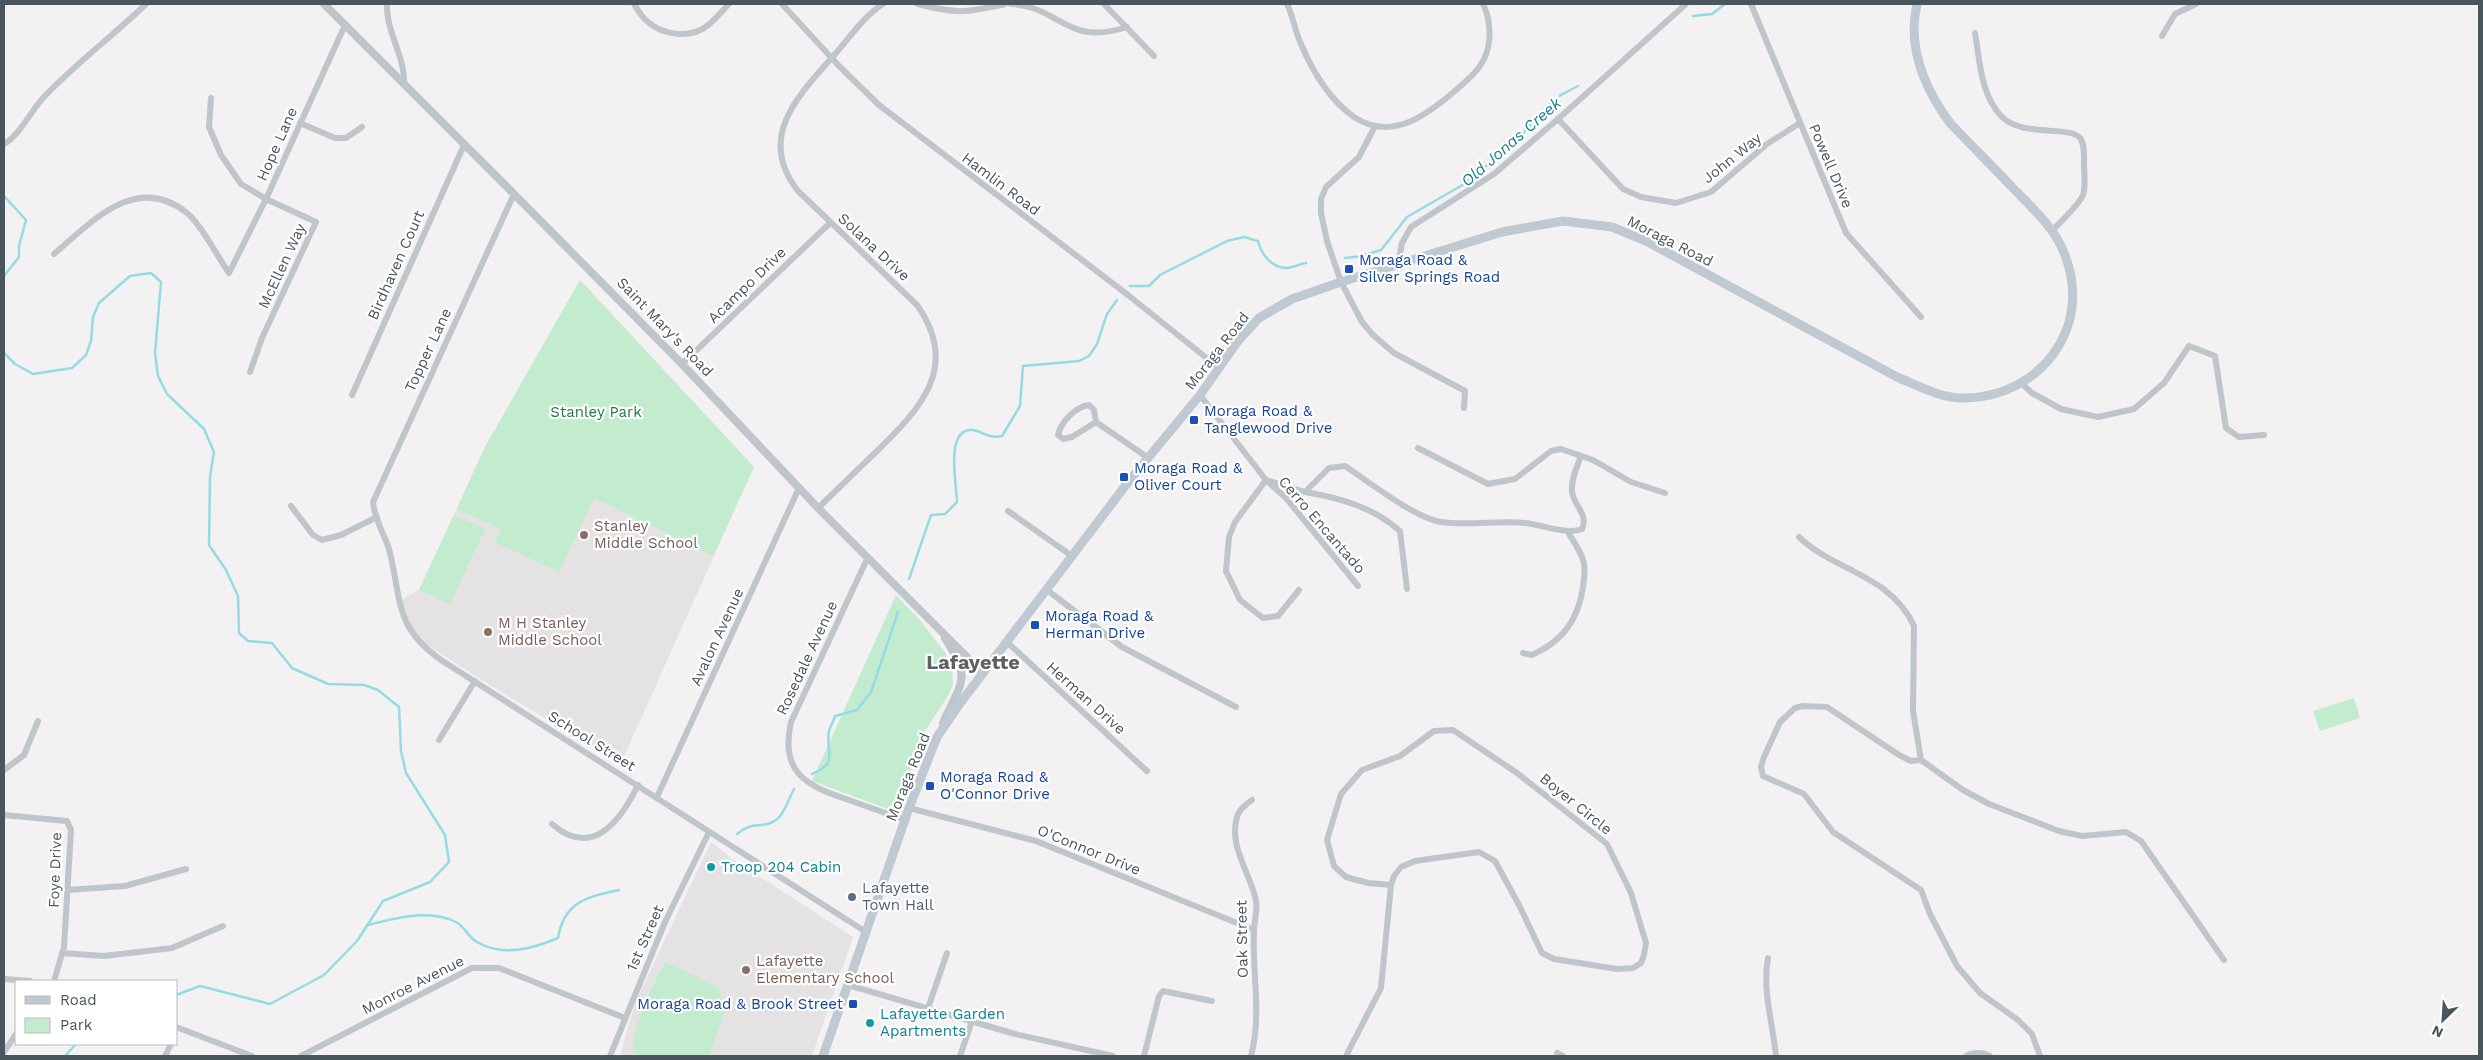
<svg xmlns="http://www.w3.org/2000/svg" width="2483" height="1060" viewBox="0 0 2483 1060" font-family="'Work Sans',sans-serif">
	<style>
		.education { fill: #e4e2e2 }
		.green { fill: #c3eccf }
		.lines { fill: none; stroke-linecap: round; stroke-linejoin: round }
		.stream { stroke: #94dce5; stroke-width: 2.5 }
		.minor { stroke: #bec6cc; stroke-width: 6 }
		.tertiary { stroke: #bec6cc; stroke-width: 8 }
		.secondary { stroke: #bec9d1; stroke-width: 9 }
		.transit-dot { fill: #1a4fb4; stroke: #fff; stroke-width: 2 }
		.education-dot { fill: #8d6e63; stroke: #fff; stroke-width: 2 }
		.culture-dot { fill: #0f9aa8; stroke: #fff; stroke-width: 2 }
		.service-dot { fill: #5c6f8a; stroke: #fff; stroke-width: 2 }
		.labels { text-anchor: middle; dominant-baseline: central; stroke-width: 4.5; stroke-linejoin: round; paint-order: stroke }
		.street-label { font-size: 15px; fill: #4a565d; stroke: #fff }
		.transit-label { font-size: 15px; fill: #164399; stroke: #fff; text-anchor: start }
		.park-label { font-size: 15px; fill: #1f7944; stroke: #fff }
		.education-label { font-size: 15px; fill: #785e54; stroke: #fff; text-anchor: start }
		.culture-label { font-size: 15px; fill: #0d838f; stroke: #fff; text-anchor: start }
		.service-label { font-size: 15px; fill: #4e5e75; stroke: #fff; text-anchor: start }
		.water-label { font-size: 16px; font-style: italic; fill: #177e8b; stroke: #fff }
		.district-label { font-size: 20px; font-weight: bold; fill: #5e6265; stroke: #fff }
	</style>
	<rect width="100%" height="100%" fill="#f3f1f1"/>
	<g class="education">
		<polygon points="580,280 754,467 621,763 504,694 415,637 401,600 419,590 484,449"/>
		<polygon points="711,842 734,860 853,937 812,1056 620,1056 635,1003"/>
	</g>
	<g class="green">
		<polygon points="580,280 754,467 713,556 594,498 559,572 495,542 501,529 457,509 484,449"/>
		<polygon points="454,515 485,529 450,604 419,590"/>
		<polygon points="896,595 919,619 944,651 952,665 953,685 946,699 923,734 896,810 891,810 812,781"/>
		<polygon points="2354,698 2360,718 2320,731 2313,711"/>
		<polygon points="665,962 717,986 726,1009 709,1056 637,1056 632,1044 643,1007"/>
	</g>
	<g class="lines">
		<g class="stream">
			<polyline points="1693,16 1712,14 1725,4"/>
			<polyline points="4,196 26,220 19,246 19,257 4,276"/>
			<polyline points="1345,258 1362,256 1381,250 1407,217 1466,183 1517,140 1550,104 1561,95 1578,86"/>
			<path d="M1130 286H1149L1160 275 1227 241 1244 237 1258 241C1261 254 1271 267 1286 268 1292 268 1300 264 1306 263"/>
			<polyline points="4,353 15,364 33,374 72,368 86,355 91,341 93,317 99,303 130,276 151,273 161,282 155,353 158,376 167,394 204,429 214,452 210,477 209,545 226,570 238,596 239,633 248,641 272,643 292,668 328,684 364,685 378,690 399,707 401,751 406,773 445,835 449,862 430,882 383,901 357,941 324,975 270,1004 200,986 176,995"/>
			<path d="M909 579 931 515 945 514 957 502C957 487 944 427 973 430 985 432 987 439 1002 436L1020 406 1023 366 1079 361 1089 356 1097 344 1107 314 1117 300"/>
			<path d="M812 774C840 762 825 754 829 731 830 726 834 721 835 716L857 710 871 692 898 612"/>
			<path d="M737 834C755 819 763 830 776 820 784 815 789 798 794 789"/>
			<path d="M368 925C396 918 431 908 458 923 465 928 469 938 477 942 502 957 532 949 558 938 564 902 586 897 619 890"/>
			<polyline points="65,1056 76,1044"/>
		</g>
		<g class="minor">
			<path d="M387 4C386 32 405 56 404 83"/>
			<path d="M634 4C638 10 642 18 648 22 663 35 690 39 707 26 715 20 722 11 729 4"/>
			<polyline points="782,4 840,67 879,105 1128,295 1219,368"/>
			<path d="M918 4C957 14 966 13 1005 4"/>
			<path d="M1011 4C1061 7 1066 47 1127 27"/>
			<polyline points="1104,4 1154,56"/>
			<path d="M1287 4C1293 16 1295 31 1301 44 1312 70 1330 100 1354 117 1392 142 1427 115 1456 90 1466 81 1478 72 1484 59 1492 43 1491 20 1483 4"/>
			<polyline points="1751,4 1846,233 1921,317"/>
			<path d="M1975 33C1980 61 1980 93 2001 116 2022 138 2069 125 2080 138 2085 145 2084 156 2084 164 2084 173 2086 187 2083 195 2079 205 2061 221 2053 230"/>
			<polyline points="2162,36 2175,14 2196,4"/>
			<polyline points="211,98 209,127 221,155 241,184 266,199 316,222 262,338 250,372"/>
			<polyline points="1558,119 1623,189 1641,197 1676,203 1711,192 1767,144 1800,123"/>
			<polyline points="300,123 335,138 346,138 362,127"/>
			<polyline points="1375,126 1359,157 1326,187 1321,199 1321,213 1327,241 1341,282 1362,322 1373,335 1394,353 1465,391 1464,408"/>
			<path d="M4 144C19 136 31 111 43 98 75 64 113 36 146 4"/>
			<path d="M514 194 373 502C374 518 384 534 389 549 402 599 393 626 441 660L866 932"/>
			<path d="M54 254C92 222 136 172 187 213 200 223 218 257 229 273L266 199 345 25"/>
			<polyline points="1398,264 1402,243 1411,227 1494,174 1558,119 1686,4"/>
			<polyline points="682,364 830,223"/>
			<polyline points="2021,383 2032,393 2061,409 2098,417 2134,409 2164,383 2189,346 2215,356 2226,428 2239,437 2264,435"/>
			<polyline points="352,395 464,145"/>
			<path d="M1200 395 1266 480 1305 492 1329 468 1345 466C1369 482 1415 518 1441 522 1469 526 1498 520 1526 523 1542 525 1568 535 1582 529 1589 513 1573 506 1572 491 1571 479 1577 467 1581 456"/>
			<path d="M1096 422 1072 437 1063 439 1058 435C1061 422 1075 407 1089 405L1094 410 1096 422 1147 457"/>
			<polyline points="1418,448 1488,484 1515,479 1551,451 1561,449 1593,460 1631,482 1665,493"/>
			<path d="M1305 492C1340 498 1373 507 1400 531L1407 589"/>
			<polyline points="291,506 313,535 322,540 341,535 377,517"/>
			<path d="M818 508C838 489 857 470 876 452 920 409 961 367 917 305L798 191C755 136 800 94 836 53 850 37 864 16 883 4"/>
			<polyline points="1008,511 1072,556"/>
			<path d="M1799 537C1834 571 1891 575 1914 626L1913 711 1921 760"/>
			<path d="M868 557 791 722C780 771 804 785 846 799 866 806 885 813 905 820"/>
			<polyline points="1047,590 1122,647 1236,707"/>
			<polyline points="1299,590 1278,616 1263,618 1240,600 1226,571 1229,537 1235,522 1266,480 1286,498 1358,586"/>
			<polyline points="1008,643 1147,771"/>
			<path d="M1523 653 1532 655C1563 641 1578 620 1583 587 1584 579 1586 567 1583 560 1580 550 1573 541 1568 532"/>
			<polyline points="439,740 475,681"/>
			<polyline points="1921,760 1911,761 1899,755 1827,707 1803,706 1795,708 1780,722 1764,757 1761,767 1763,776 1804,794 1833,832 1921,890 1930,914 1957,966 1980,993 2018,1020 2032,1034 2040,1056"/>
			<polyline points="1921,760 1963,790 1989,804 2059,831 2082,836 2126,832 2141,841 2224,960"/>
			<polyline points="4,770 24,755 38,721"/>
			<polyline points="657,797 799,488"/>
			<polyline points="909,808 1036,841 1254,930"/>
			<polyline points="4,815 67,821 71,830 64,947 54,981"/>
			<path d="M552 824C592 859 620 822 638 785"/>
			<polyline points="67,890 125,886 186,869"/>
			<polyline points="62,953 104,956 172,948 223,926"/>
			<path d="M1768 958C1762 991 1773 1024 1776 1056"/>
			<polyline points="4,979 30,981"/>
			<polyline points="848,985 1015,1034 1113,1056"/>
			<polyline points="928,1008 947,953"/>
			<polyline points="176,1027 252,1056"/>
			<polyline points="4,1052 16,1034"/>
			<polyline points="1557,1053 1563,1056"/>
			<polyline points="165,1056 171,1044"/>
			<polyline points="301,1056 472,968 499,968 625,1018"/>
			<polyline points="610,1056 665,922 709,832"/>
			<polyline points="960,1056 972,1021"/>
			<polyline points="1144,1056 1159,996 1163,991 1212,1001"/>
			<path d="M1251 1056C1262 1014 1252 974 1254 931 1254 921 1258 911 1256 901 1251 874 1228 846 1237 817 1239 809 1246 804 1252 800"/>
			<polyline points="1346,1056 1381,988 1391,885 1394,876 1401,867 1415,861 1479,852 1495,861 1519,905 1542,953 1554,959 1617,969 1633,968 1641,963 1644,955 1646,943 1631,893 1607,844 1517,773 1453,730 1434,731 1400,756 1362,770 1341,794 1327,840 1334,866 1346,877 1368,883 1391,885"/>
			<path d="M1966 1056C1972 1052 1983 1052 1990 1056"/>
		</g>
		<g class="tertiary">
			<polyline points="324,4 514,194 682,364 818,508 983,673"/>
			<path d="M943 723C962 680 972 680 945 638"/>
		</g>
		<path class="secondary" d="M823 1056 909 808 937 737 961 702 1129 481 1200 395 1238 341 1259 318 1292 299 1341 282 1502 232 1563 221 1612 227 1646 241 1897 377C1919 386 1941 399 1966 398 2039 396 2092 330 2066 258 2056 228 2032 208 2011 186 1991 165 1970 144 1950 123 1925 89 1907 47 1917 4"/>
	</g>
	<g class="transit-dot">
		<rect x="1344" y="264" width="10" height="10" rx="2.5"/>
		<rect x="1189" y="415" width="10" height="10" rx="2.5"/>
		<rect x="1119" y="472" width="10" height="10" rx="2.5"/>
		<rect x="1030" y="620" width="10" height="10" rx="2.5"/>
		<rect x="925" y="781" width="10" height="10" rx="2.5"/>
		<rect x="848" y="999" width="10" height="10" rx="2.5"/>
	</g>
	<g class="education-dot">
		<circle cx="584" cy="535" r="5"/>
		<circle cx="488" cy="632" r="5"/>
		<circle cx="746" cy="970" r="5"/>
	</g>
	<g class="culture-dot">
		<circle cx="711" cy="867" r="5"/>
		<circle cx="870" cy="1023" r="5"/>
	</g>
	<circle class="service-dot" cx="852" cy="897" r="5"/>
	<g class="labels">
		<g class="street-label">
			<text transform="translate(277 144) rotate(-66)">Hope Lane</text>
			<text transform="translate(1732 158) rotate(-39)">John Way</text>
			<text transform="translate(1831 166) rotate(67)">Powell Drive</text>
			<text transform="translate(1001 184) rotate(37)">Hamlin Road</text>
			<text transform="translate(1670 241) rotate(27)">Moraga Road</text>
			<text transform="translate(874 247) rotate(43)">Solana Drive</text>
			<text transform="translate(396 265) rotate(-66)">Birdhaven Court</text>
			<text transform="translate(282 266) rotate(-65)">McEllen Way</text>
			<text transform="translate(747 285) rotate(-44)">Acampo Drive</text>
			<text transform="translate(665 327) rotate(46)">Saint Mary's Road</text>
			<text transform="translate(428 350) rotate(-65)">Topper Lane</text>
			<text transform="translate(1217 351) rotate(-52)">Moraga Road</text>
			<text transform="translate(1322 525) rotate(49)">Cerro Encantado</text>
			<text transform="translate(717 637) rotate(-65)">Avalon Avenue</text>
			<text transform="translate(807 658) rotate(-65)">Rosedale Avenue</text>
			<text transform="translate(1086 698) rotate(42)">Herman Drive</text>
			<text transform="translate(592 741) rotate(32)">School Street</text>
			<text transform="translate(908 777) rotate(-68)">Moraga Road</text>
			<text transform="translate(1576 804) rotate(39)">Boyer Circle</text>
			<text transform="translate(1089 850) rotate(22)">O'Connor Drive</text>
			<text transform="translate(55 870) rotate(-88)">Foye Drive</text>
			<text transform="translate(645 938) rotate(-66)">1st Street</text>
			<text transform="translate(1242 939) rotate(-91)">Oak Street</text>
			<text transform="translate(413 985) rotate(-27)">Monroe Avenue</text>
		</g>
		<g class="transit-label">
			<text x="1359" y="260">Moraga Road &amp;<tspan x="1359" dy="17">Silver Springs Road</tspan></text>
			<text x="1204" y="411">Moraga Road &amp;<tspan x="1204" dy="17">Tanglewood Drive</tspan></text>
			<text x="1134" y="468">Moraga Road &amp;<tspan x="1134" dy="17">Oliver Court</tspan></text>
			<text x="1045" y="616">Moraga Road &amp;<tspan x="1045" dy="17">Herman Drive</tspan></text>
			<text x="940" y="777">Moraga Road &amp;<tspan x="940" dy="17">O'Connor Drive</tspan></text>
			<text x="843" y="1004" text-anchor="end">Moraga Road &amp; Brook Street</text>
		</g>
		<g class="park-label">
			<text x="596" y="412">Stanley Park</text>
		</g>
		<g class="education-label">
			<text x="594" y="526">Stanley<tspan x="594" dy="17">Middle School</tspan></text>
			<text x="498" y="623">M H Stanley<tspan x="498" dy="17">Middle School</tspan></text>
			<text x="756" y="961">Lafayette<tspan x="756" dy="17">Elementary School</tspan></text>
		</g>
		<g class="culture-label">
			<text x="721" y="867">Troop 204 Cabin</text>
			<text x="880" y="1014">Lafayette Garden<tspan x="880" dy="17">Apartments</tspan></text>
		</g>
		<g class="service-label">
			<text x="862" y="888">Lafayette<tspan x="862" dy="17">Town Hall</tspan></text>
		</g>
		<g class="water-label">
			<text transform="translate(1511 142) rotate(-41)">Old Jonas Creek</text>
		</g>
		<g class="district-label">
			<text x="973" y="662">Lafayette</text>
		</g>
	</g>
	<rect width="2483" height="1060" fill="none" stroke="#4a565d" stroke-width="10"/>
	<rect x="15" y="980" width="162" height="65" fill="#ffffff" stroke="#b7bbbe"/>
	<rect x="25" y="996" width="25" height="8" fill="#bec9d1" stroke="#b7bbbe"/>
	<text x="60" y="1005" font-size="15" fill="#4a565d">Road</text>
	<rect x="25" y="1018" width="25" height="15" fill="#c3eccf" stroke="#b7bbbe"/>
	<text x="60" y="1030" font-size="15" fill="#4a565d">Park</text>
	<g transform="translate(2443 1020) rotate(205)" stroke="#ffffff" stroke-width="4" paint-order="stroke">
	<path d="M0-4L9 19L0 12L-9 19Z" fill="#4a565d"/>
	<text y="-8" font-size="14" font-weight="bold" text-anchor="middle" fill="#4a565d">N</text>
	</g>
</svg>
